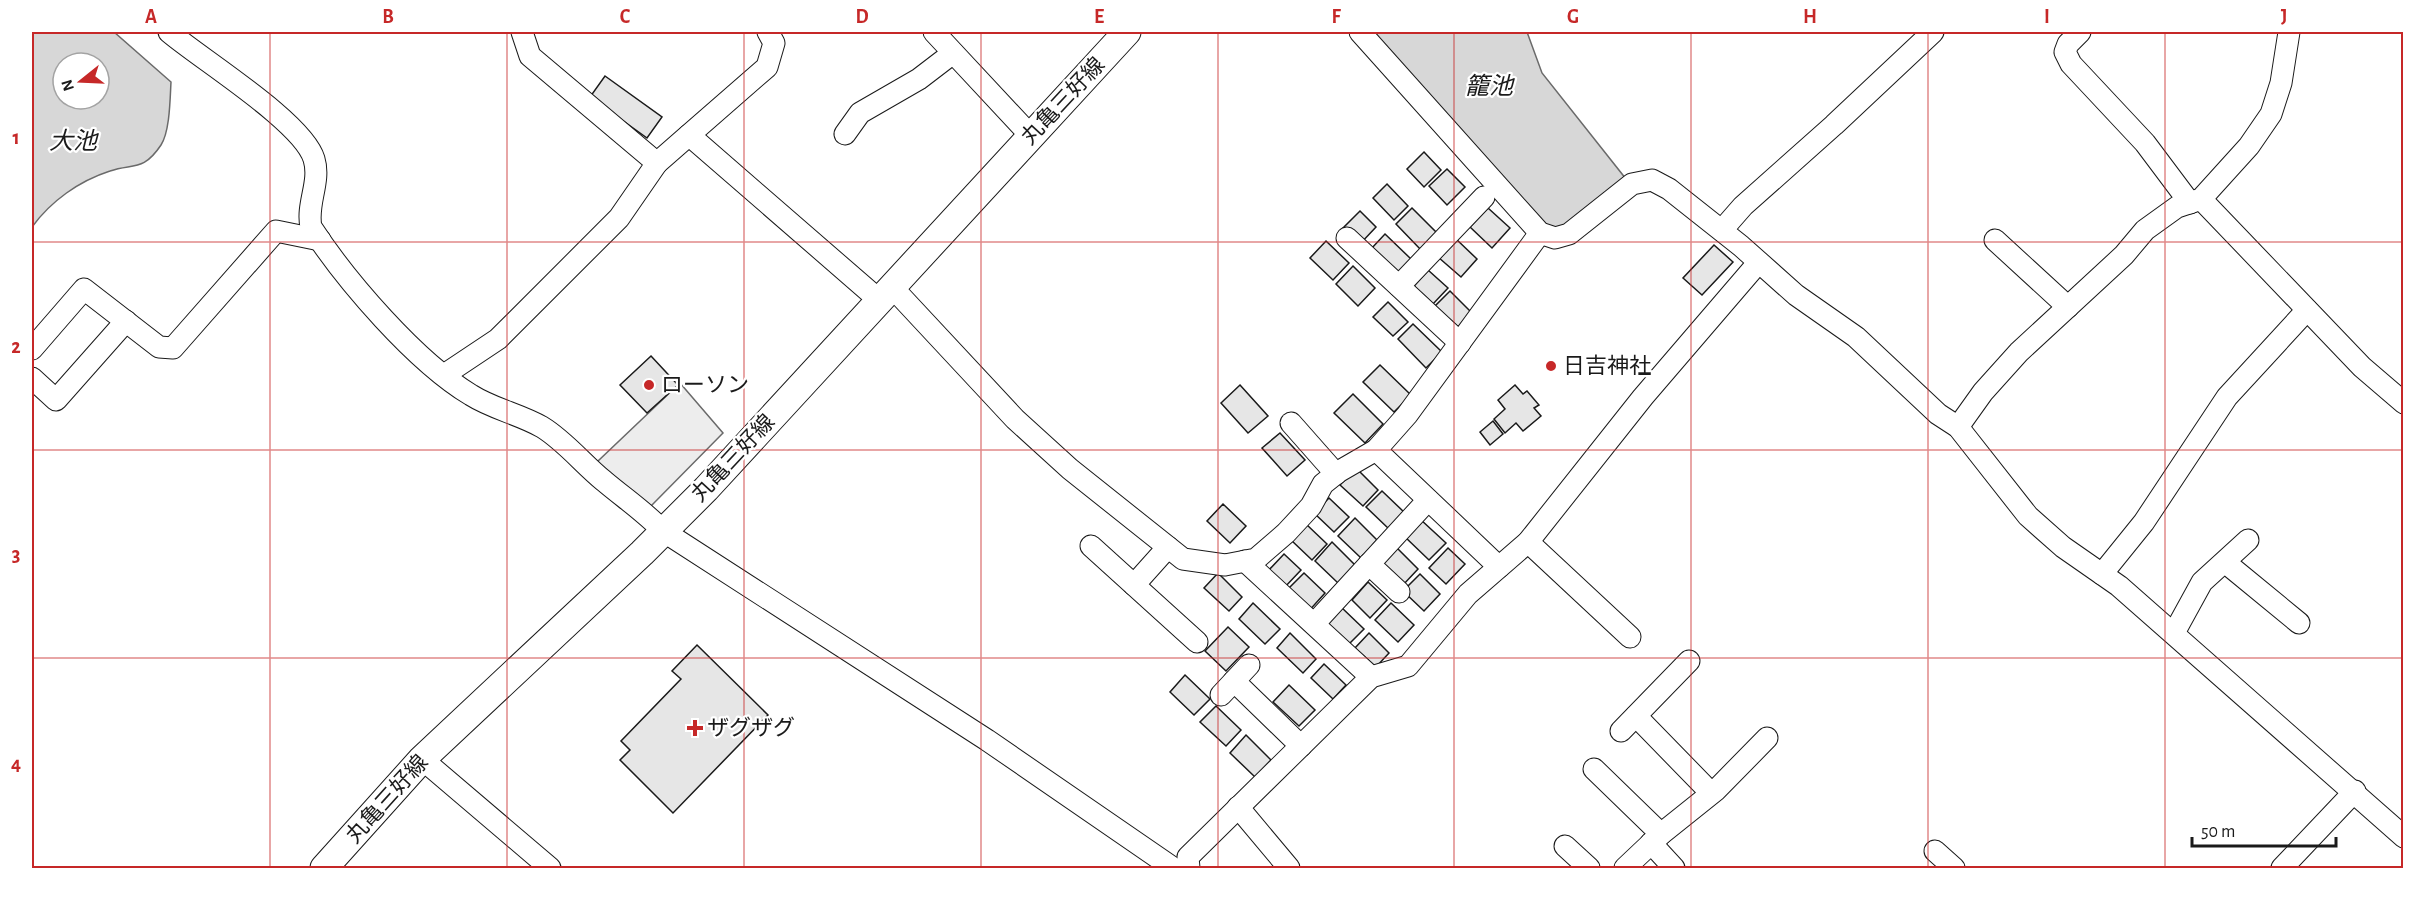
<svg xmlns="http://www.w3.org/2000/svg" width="2435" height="900" viewBox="0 0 2435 900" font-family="'Alegreya Sans','Noto Sans JP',sans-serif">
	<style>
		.built { fill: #ededed; stroke: #6a6a6a; stroke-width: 1.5 }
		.water { fill: #d7d7d7; stroke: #6a6a6a; stroke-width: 1.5; fill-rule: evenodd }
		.building { fill: #e6e6e6; stroke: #1a1a1a; stroke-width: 1.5 }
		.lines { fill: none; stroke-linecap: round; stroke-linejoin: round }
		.minor-casing { stroke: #1a1a1a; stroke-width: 23 }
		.major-casing { stroke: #1a1a1a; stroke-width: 29 }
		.minor { stroke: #fff; stroke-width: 21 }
		.major { stroke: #fff; stroke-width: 27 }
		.grid { fill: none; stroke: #c62828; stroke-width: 1.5; stroke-opacity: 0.55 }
		.poi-dot { fill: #c62828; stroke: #fff; stroke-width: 2 }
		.labels { text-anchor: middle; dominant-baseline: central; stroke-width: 4.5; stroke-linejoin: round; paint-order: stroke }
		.street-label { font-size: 22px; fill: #1a1a1a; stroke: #fff }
		.poi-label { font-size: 22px; fill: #1a1a1a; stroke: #fff; text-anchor: start }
		.water-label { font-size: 24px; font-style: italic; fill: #1a1a1a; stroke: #fff }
		.neatline { fill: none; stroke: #c62828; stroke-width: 2 }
		.grid-label { font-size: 20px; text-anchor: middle; font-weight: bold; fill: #c62828 }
	</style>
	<rect width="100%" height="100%" fill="#fff"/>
	<polygon class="built" points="680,383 723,433 651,506 597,462"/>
	<g class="water">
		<path d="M32 32H114L171 82C170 99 170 131 161 145 143 172 133 163 110 171 79 181 51 201 32 227ZM63 63H99V99H63Z"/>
		<polygon points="1372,32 1527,32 1542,73 1626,179 1566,232 1552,232"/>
	</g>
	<g class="building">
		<polygon points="605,76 662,117 647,138 590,97"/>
		<polygon points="1424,152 1441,170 1424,187 1407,169"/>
		<polygon points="1447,169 1465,187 1447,205 1429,186"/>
		<polygon points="1387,184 1408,206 1394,220 1373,198"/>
		<polygon points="1412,208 1438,234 1421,250 1396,224"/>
		<polygon points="1488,208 1510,228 1492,248 1470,227"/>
		<polygon points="1360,211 1376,227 1360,244 1343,228"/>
		<polygon points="1385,234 1411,259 1397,274 1371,249"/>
		<polygon points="1455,238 1477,259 1461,277 1438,257"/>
		<polygon points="1326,241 1349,263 1333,280 1310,258"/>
		<polygon points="1714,245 1733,262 1702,295 1683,278"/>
		<polygon points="1353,266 1375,288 1358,306 1336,284"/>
		<polygon points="1428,270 1448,288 1433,304 1414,286"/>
		<polygon points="1450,291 1471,312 1458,327 1435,306"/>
		<polygon points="1388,302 1408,322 1393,336 1373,317"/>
		<polygon points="1413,324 1442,352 1426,368 1398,339"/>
		<polygon points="651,356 678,385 647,413 620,385"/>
		<polygon points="1380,365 1411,395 1394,412 1363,382"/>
		<polygon points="1240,385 1268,416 1248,433 1221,403"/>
		<polygon points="1515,385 1523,394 1527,391 1539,405 1534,408 1541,416 1523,431 1516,423 1505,433 1494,419 1505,409 1498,400"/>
		<polygon points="1353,394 1383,424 1365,443 1334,413"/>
		<polygon points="1493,421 1503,434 1490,445 1480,432"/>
		<polygon points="1280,433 1305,460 1287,476 1262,448"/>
		<polygon points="1356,468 1378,490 1363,506 1340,485"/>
		<polygon points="1382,491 1405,513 1389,529 1366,507"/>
		<polygon points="1329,498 1349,517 1334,532 1314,513"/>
		<polygon points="1223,504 1246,526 1230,543 1207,521"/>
		<polygon points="1355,518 1377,540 1361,558 1338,536"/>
		<polygon points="1420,519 1446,543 1429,560 1404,536"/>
		<polygon points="1306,524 1327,544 1312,560 1291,540"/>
		<polygon points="1332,542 1355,565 1338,583 1315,561"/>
		<polygon points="1396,547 1418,569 1403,585 1380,564"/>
		<polygon points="1448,548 1465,564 1446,584 1429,568"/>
		<polygon points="1284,554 1301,570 1284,588 1267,572"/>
		<polygon points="1218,573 1242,597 1229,611 1204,588"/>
		<polygon points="1304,573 1325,593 1307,613 1285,592"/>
		<polygon points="1420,574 1440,594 1424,611 1403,591"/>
		<polygon points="1368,582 1387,600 1370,618 1352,600"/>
		<polygon points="1253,603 1280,629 1265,644 1239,619"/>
		<polygon points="1391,603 1414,625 1398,642 1375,620"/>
		<polygon points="1341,607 1364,629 1347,646 1325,625"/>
		<polygon points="1228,627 1249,647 1226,671 1205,651"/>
		<polygon points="1290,633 1316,659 1303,673 1277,648"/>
		<polygon points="1369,633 1389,653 1376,667 1355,648"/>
		<polygon points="697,645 768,715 673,813 620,760 630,750 621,741 681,679 672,671"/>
		<polygon points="1324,664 1346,685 1333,699 1311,678"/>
		<polygon points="1185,675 1210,699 1194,715 1170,692"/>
		<polygon points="1289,685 1315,710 1299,726 1273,702"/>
		<polygon points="1216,706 1241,730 1226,746 1200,722"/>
		<polygon points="1246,735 1271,760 1255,777 1230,753"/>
	</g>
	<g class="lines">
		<g class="minor-casing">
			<g id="minor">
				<path d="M169 32C202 60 303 122 314 159 321 182 306 204 311 227 346 281 416 362 471 395 493 409 519 414 542 427 565 441 583 464 604 481 624 498 645 512 663 531L987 740 1173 868"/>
				<polyline points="768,32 774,43 767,67 689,135 879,300"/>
				<polyline points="934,32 1031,136"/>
				<polyline points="1360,32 1540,233 1555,238 1569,234 1632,184 1652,180 1669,189 1741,246 1796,295 1856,337 1938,414 1958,427 2028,516 2063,547 2119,586 2404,837"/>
				<polyline points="2080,32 2068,44 2065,52 2071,64 2145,143 2190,203"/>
				<polyline points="845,134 860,113 919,79 953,53"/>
				<polyline points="657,163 689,135"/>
				<polyline points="2201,199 2362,367 2404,403"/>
				<polyline points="1722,230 1743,206 1834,125 1933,32"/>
				<polyline points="1347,238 1460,343"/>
				<polyline points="1995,240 2068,307"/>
				<polyline points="1399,286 1484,197"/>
				<polyline points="892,287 1015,419 1070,469 1183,559 1225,565 1256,559 1286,533 1311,506 1323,484 1338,472 1376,450 1407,415 1540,233"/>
				<polyline points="32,349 84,289 159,347 173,348 276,231 320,240"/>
				<polyline points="444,375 498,339 619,218 657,163 530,56 522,32"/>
				<polyline points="32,378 56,400 126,321"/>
				<polyline points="1291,423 1336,474"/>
				<polyline points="1958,427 1983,392 2019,352 2124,255 2145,230 2177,207 2201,199 2249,146 2271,114 2281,83 2289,32"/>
				<polyline points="1376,450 1499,567"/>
				<polyline points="1528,542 1630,637"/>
				<polyline points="1091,546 1197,642"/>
				<polyline points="1245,561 1371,677"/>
				<polyline points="2226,563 2299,623"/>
				<polyline points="1369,564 1399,592"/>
				<polyline points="2102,574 2144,522 2227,397 2307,310"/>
				<polyline points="1134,585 1168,547"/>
				<polyline points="1314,624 1428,500"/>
				<polyline points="2174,633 2202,582 2248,540"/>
				<polyline points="1234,681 1301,746"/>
				<polyline points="1221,695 1249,665"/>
				<polyline points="1636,716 1711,793"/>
				<polyline points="1621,731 1689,661"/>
				<polyline points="422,759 550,868"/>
				<polyline points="1594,769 1661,834"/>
				<polyline points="1238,807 1289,868"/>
				<polyline points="1651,843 1674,868"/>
				<polyline points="1565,846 1589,868"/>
				<polyline points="1935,851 1954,868"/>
				<polyline points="1189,868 1188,857 1371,677 1408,666 1468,594 1528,542 1643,397 1758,263"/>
				<polyline points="1625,868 1661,834 1716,790 1767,738"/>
				<polyline points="2282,868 2355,791"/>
			</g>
		</g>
		<g class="major-casing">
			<polyline id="major" points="324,868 422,759 642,553 706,489 1127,32"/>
		</g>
		<use href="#minor" class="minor"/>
		<use href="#major" class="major"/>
	</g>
	<path class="grid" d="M270 32V868M507 32V868M744 32V868M981 32V868M1218 32V868M1454 32V868M1691 32V868M1928 32V868M2165 32V868M32 242H2404M32 450H2404M32 658H2404"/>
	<g class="poi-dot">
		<circle cx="1551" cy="366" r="6"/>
		<circle cx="649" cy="385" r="6"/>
		<path d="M692 719h6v6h6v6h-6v6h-6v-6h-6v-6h6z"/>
	</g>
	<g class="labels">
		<g class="street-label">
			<text transform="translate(1063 101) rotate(-47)">丸亀三好線</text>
			<text transform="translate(733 458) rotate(-47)">丸亀三好線</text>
			<text transform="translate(387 799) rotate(-48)">丸亀三好線</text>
		</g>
		<g class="poi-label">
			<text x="1563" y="366">日吉神社</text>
			<text x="661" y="385">ローソン</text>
			<text x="707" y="728">ザグザグ</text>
		</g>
		<g class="water-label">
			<text x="1489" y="87">籠池</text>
			<text x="73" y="142">大池</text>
		</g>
	</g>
	<rect width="2435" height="900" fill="none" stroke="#ffffff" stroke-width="66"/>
	<g transform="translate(81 81) rotate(252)"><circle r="28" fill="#ffffff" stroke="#a3a3a3" stroke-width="1.5"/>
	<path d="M0-4.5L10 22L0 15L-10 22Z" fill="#c62828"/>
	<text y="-9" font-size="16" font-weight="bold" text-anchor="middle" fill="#1a1a1a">N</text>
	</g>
	<path d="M2192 837v9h144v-9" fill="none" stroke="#1a1a1a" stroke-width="3"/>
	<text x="2201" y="837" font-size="18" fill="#1a1a1a" stroke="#ffffff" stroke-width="4.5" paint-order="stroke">50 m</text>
	<rect x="33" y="33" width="2369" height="834" class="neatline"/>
	<g class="grid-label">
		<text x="151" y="23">A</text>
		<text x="388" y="23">B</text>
		<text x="625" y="23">C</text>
		<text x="862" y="23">D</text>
		<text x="1099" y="23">E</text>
		<text x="1336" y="23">F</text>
		<text x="1573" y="23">G</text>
		<text x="1810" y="23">H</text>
		<text x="2047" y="23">I</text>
		<text x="2284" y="23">J</text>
		<text x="16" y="144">1</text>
		<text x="16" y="353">2</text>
		<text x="16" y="561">3</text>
		<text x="16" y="770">4</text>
	</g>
</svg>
